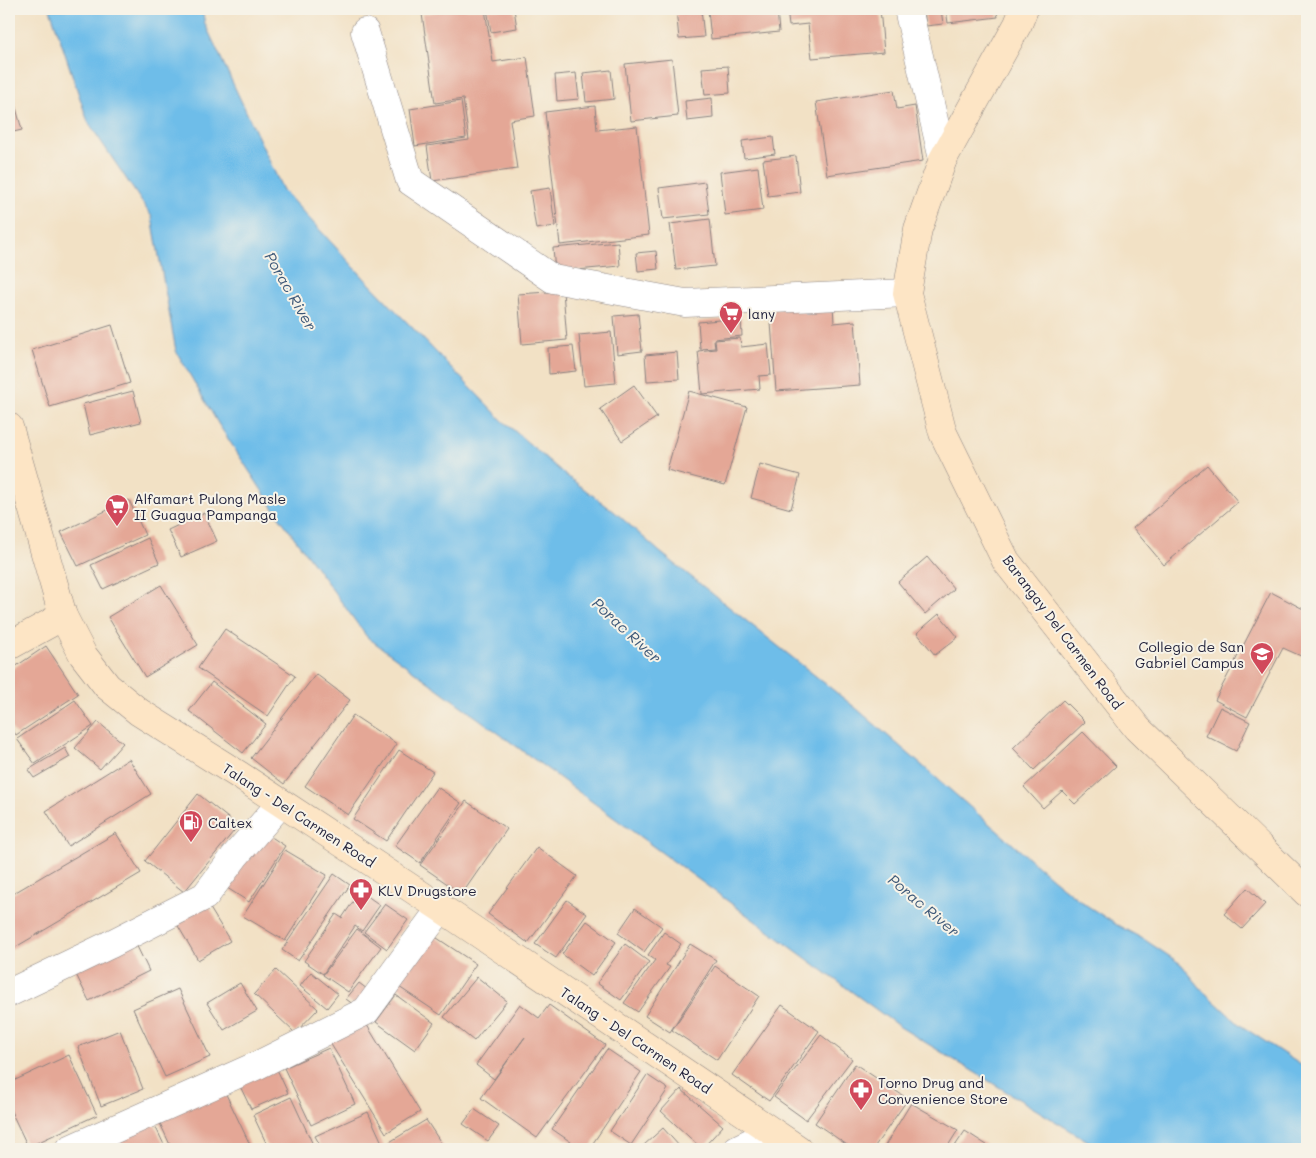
<svg xmlns="http://www.w3.org/2000/svg" width="1316" height="1158" viewBox="0 0 1316 1158" font-family="Mali,sans-serif">
	<style>
		.water { fill: #6ebde9; stroke: #487092 }
		.building { fill: #e4a796 }
		.lines { fill: none; stroke-linecap: round; stroke-linejoin: round }
		.street-casing { stroke: #8a8280; stroke-width: 29 }
		.secondary-casing { stroke: #8a8280; stroke-width: 29 }
		.street { stroke: #fff; stroke-width: 28 }
		.secondary { stroke: #fde5c5; stroke-width: 28 }
		.labels { text-anchor: middle; dominant-baseline: central; stroke-width: 4; stroke-linejoin: round; paint-order: stroke }
		.poi-label { font-size: 14px; fill: #22223b; stroke: #f7f3e8; text-anchor: start }
		.street-label { font-size: 14px; fill: #22223b; stroke: #f7f3e8 }
		.water-label { font-size: 15px; font-style: italic; fill: #3d5878; stroke: #f7f3e8 }
	</style>
	<rect width="100%" height="100%" fill="#f7f3e8"/>
	<filter id="ink" filterUnits="userSpaceOnUse"><feTurbulence type="fractalNoise" baseFrequency=".02" numOctaves="2"/><feDisplacementMap in="SourceGraphic" scale="10" xChannelSelector="R" yChannelSelector="G"/><feConvolveMatrix kernelMatrix="1 2 1 2 8 2 1 2 1" color-interpolation-filters="sRGB"/></filter>
	<filter id="wash" filterUnits="userSpaceOnUse"><feTurbulence type="fractalNoise" baseFrequency=".0096" numOctaves="4" result="noise"/><feDisplacementMap in="SourceGraphic" scale="20" xChannelSelector="R" yChannelSelector="G"/><feGaussianBlur stdDeviation="1.12" result="paint"/><feColorMatrix in="noise" values="0 0 0 0 0 0 0 0 0 0 0 0 0 0 0 0 0 1.4 0 .05"/><feComposite in="paint" operator="in"/></filter>
	<g filter="url(#wash)">
		<rect width="100%" height="100%" fill="#f2e1c5"/>
		<polygon class="water" points="50,9 202,9 205,24 283,190 365,279 503,421 563,473 616,513 660,552 857,709 1053,879 1083,903 1117,925 1145,940 1181,964 1203,991 1240,1025 1307,1069 1307,1149 1101,1149 900,1027 367,637 280,518 219,425 176,351 152,217 88,122"/>
		<g id="blocks">
			<g class="building">
				<polygon points="455,9 485,9 493,62 527,57 535,116 510,120 517,169 432,181 427,146 469,140 463,99 435,103 422,14"/>
				<polygon points="487,9 514,9 517,28 491,32"/>
				<polygon points="676,9 701,9 704,37 679,39"/>
				<polygon points="719,9 777,9 779,32 711,39 708,10"/>
				<polygon points="787,9 880,9 884,52 812,58 808,24 789,26"/>
				<polygon points="941,9 943,24 926,26 924,10"/>
				<polygon points="946,9 996,9 998,17 948,23"/>
				<polygon points="672,59 678,116 631,121 625,64"/>
				<polygon points="728,66 730,93 705,95 702,68"/>
				<polygon points="611,70 614,99 586,102 583,73"/>
				<polygon points="576,73 579,99 557,101 555,75"/>
				<polygon points="9,82 22,130 9,133"/>
				<polygon points="894,90 897,109 915,106 923,161 827,175 816,102"/>
				<polygon points="712,98 713,118 687,121 685,101"/>
				<polygon points="461,101 466,138 415,146 410,109"/>
				<polygon points="595,106 597,130 637,126 649,235 560,245 545,112"/>
				<polygon points="773,137 775,154 744,158 742,141"/>
				<polygon points="796,156 800,192 768,196 763,160"/>
				<polygon points="758,167 763,210 725,215 720,172"/>
				<polygon points="705,182 709,214 663,219 659,188"/>
				<polygon points="550,188 555,226 536,229 530,191"/>
				<polygon points="710,219 715,266 676,270 670,224"/>
				<polygon points="618,242 620,266 555,272 553,248"/>
				<polygon points="656,251 658,269 638,271 636,253"/>
				<polygon points="563,291 567,340 522,344 518,294"/>
				<polygon points="833,304 834,323 855,321 860,385 776,391 770,309"/>
				<polygon points="638,314 642,351 617,354 614,316"/>
				<polygon points="741,318 742,336 714,339 715,348 700,349 698,322"/>
				<polygon points="112,325 130,383 50,407 32,350"/>
				<polygon points="611,332 616,383 584,386 579,335"/>
				<polygon points="740,338 741,347 768,344 771,375 759,376 760,389 702,394 698,351 716,349 715,340"/>
				<polygon points="573,346 576,371 549,374 548,348"/>
				<polygon points="677,352 679,379 647,381 645,355"/>
				<polygon points="634,385 657,417 622,441 600,409"/>
				<polygon points="133,391 141,422 90,435 83,404"/>
				<polygon points="689,391 747,407 725,485 667,470"/>
				<polygon points="760,464 800,475 791,509 751,498"/>
				<polygon points="1207,465 1238,502 1164,565 1133,528"/>
				<polygon points="129,500 145,535 78,566 61,532"/>
				<polygon points="204,513 217,541 181,557 168,530"/>
				<polygon points="148,538 159,563 103,589 91,565"/>
				<polygon points="927,557 954,589 925,614 898,582"/>
				<polygon points="161,585 198,645 145,677 108,617"/>
				<polygon points="1271,592 1307,611 1307,644 1301,656 1283,648 1247,717 1215,700"/>
				<polygon points="939,614 958,637 935,655 917,633"/>
				<polygon points="225,629 295,676 268,716 198,668"/>
				<polygon points="46,646 78,694 16,735 9,725 9,671"/>
				<polygon points="316,674 350,700 284,784 251,758"/>
				<polygon points="212,682 266,724 243,753 189,711"/>
				<polygon points="75,700 93,726 35,764 17,739"/>
				<polygon points="1063,700 1085,722 1034,770 1013,748"/>
				<polygon points="1220,707 1250,722 1236,751 1206,736"/>
				<polygon points="353,715 397,744 348,815 305,786"/>
				<polygon points="98,722 123,743 100,769 75,748"/>
				<polygon points="1083,732 1116,766 1075,804 1062,791 1043,808 1024,787"/>
				<polygon points="65,748 70,757 34,778 28,770"/>
				<polygon points="399,750 433,772 386,841 353,819"/>
				<polygon points="129,759 151,794 68,846 46,811"/>
				<polygon points="437,787 461,803 420,863 395,846"/>
				<polygon points="198,794 238,826 184,892 145,861"/>
				<polygon points="466,801 507,829 462,894 420,865"/>
				<polygon points="261,830 285,846 249,902 224,886"/>
				<polygon points="116,833 141,873 9,951 9,896"/>
				<polygon points="537,847 577,876 528,943 488,914"/>
				<polygon points="285,850 327,875 285,941 243,916"/>
				<polygon points="334,874 350,885 298,961 282,950"/>
				<polygon points="1247,888 1265,904 1242,929 1224,914"/>
				<polygon points="360,891 380,905 362,931 355,926 323,974 304,961 336,914 342,918"/>
				<polygon points="205,900 230,941 198,960 174,919"/>
				<polygon points="567,900 587,914 556,958 535,944"/>
				<polygon points="385,904 408,920 387,949 364,932"/>
				<polygon points="635,908 662,927 644,952 618,933"/>
				<polygon points="587,921 616,942 592,976 562,954"/>
				<polygon points="357,929 381,947 348,992 323,975"/>
				<polygon points="428,932 476,964 441,1015 393,983"/>
				<polygon points="664,932 681,944 666,965 670,967 638,1012 624,1003 655,960 648,955"/>
				<polygon points="132,936 149,971 89,1001 72,966"/>
				<polygon points="625,944 649,962 621,1000 597,983"/>
				<polygon points="690,944 716,960 670,1032 645,1016"/>
				<polygon points="715,966 759,996 717,1060 672,1030"/>
				<polygon points="276,970 318,1009 295,1033 254,994"/>
				<polygon points="311,972 338,994 327,1008 300,986"/>
				<polygon points="477,977 507,1001 474,1041 444,1017"/>
				<polygon points="240,983 257,1011 224,1030 207,1003"/>
				<polygon points="359,983 375,995 362,1011 346,999"/>
				<polygon points="178,989 210,1057 165,1077 133,1009"/>
				<polygon points="396,995 434,1023 415,1050 376,1022"/>
				<polygon points="520,1004 539,1018 549,1005 605,1045 537,1138 481,1098 525,1037 494,1079 476,1065"/>
				<polygon points="782,1005 819,1031 769,1101 732,1075"/>
				<polygon points="362,1017 420,1112 386,1133 327,1038"/>
				<polygon points="120,1030 143,1089 101,1106 78,1047"/>
				<polygon points="821,1035 852,1059 806,1120 774,1097"/>
				<polygon points="329,1048 355,1104 311,1125 284,1068"/>
				<polygon points="607,1049 641,1072 589,1149 581,1149 552,1129"/>
				<polygon points="69,1055 97,1115 28,1147 9,1107 9,1083"/>
				<polygon points="855,1064 908,1099 873,1149 853,1149 815,1123"/>
				<polygon points="275,1065 288,1093 251,1109 238,1082"/>
				<polygon points="647,1075 668,1089 631,1145 610,1131"/>
				<polygon points="681,1089 723,1126 702,1149 661,1111"/>
				<polygon points="224,1090 252,1149 172,1149 158,1119"/>
				<polygon points="291,1097 315,1149 269,1149 253,1115"/>
				<polygon points="911,1103 958,1130 946,1149 883,1149"/>
				<polygon points="474,1109 499,1126 488,1141 463,1124"/>
				<polygon points="368,1112 385,1149 322,1149 315,1136"/>
				<polygon points="150,1115 166,1149 115,1149 108,1133"/>
				<polygon points="426,1120 445,1149 391,1149 388,1143"/>
				<polygon points="663,1128 680,1147 678,1149 648,1149 644,1145"/>
				<polygon points="965,1131 993,1149 953,1149"/>
			</g>
		</g>
	</g>
	<g filter="url(#ink)">
		<use href="#blocks" fill-opacity="0" stroke="#8a8280" stroke-width="1"/>
		<g class="lines">
			<g class="street-casing">
				<g id="street">
					<polyline points="908,9 943,159"/>
					<polyline points="365,32 410,181 553,279 685,303 907,293"/>
					<polyline points="9,993 109,945 205,896 235,856 281,803"/>
					<polyline points="70,1149 258,1065 366,1011 441,908"/>
					<polyline points="737,1149 772,1132"/>
				</g>
			</g>
			<g class="secondary-casing">
				<g id="secondary">
					<polyline points="1024,9 1018,24 943,159 918,229 907,293 943,433 1006,561 1137,728 1307,893"/>
					<polyline points="9,427 63,616 83,655 107,686 139,712 239,775 441,908 798,1149"/>
					<polyline points="9,646 63,616"/>
				</g>
			</g>
			<use href="#street" class="street"/>
			<use href="#secondary" class="secondary"/>
		</g>
	</g>
	<defs>
		<g id="supermarket-pin" transform="scale(1.25)"><path d="M0 17L-7.5 6A9.5 9.5 0 1 1 7.5 6Z" fill="#d1495b" stroke="#f7f3e8"/><path d="M-6-5.5h2.5l.6 2H6L4.5 2H-2.5L-4.4-4H-6ZM-1.5 3.2a1.3 1.3 0 1 0 .1 0ZM3 3.2a1.3 1.3 0 1 0 .1 0Z" fill="#fff"/></g>
		<g id="university-pin" transform="scale(1.25)"><path d="M0 17L-7.5 6A9.5 9.5 0 1 1 7.5 6Z" fill="#d1495b" stroke="#f7f3e8"/><path d="M0-5L7-2L0 1L-7-2ZM-4 1L0 2.5L4 1V4Q0 6-4 4Z" fill="#fff"/></g>
		<g id="fuel-pin" transform="scale(1.25)"><path d="M0 17L-7.5 6A9.5 9.5 0 1 1 7.5 6Z" fill="#d1495b" stroke="#f7f3e8"/><path d="M-5.5-6h7V0h2V4h1.3V-2.5L3-4.5l.8-.8L6-3V5H2.5V1h-1V6h-7ZM-4.2-4.7v3.2H.2V-4.7Z" fill="#fff"/></g>
		<g id="pharmacy-pin" transform="scale(1.25)"><path d="M0 17L-7.5 6A9.5 9.5 0 1 1 7.5 6Z" fill="#d1495b" stroke="#f7f3e8"/><path d="M-2-6h4v4h4v4h-4v4h-4v-4h-4v-4h4Z" fill="#fff"/></g>
	</defs>
	<g fill-rule="evenodd">
		<use href="#supermarket-pin" x="731" y="313"/>
		<use href="#supermarket-pin" x="117" y="506"/>
		<use href="#university-pin" x="1262" y="654"/>
		<use href="#fuel-pin" x="191" y="822"/>
		<use href="#pharmacy-pin" x="361" y="890"/>
		<use href="#pharmacy-pin" x="861" y="1090"/>
	</g>
	<g class="labels">
		<g class="poi-label">
			<text x="748" y="313">lany</text>
			<text x="134" y="498">Alfamart Pulong Masle<tspan x="134" dy="16">II Guagua Pampanga</tspan></text>
			<text x="1244" y="646" text-anchor="end">Collegio de San<tspan x="1244" dy="16">Gabriel Campus</tspan></text>
			<text x="208" y="822">Caltex</text>
			<text x="378" y="890">KLV Drugstore</text>
			<text x="878" y="1082">Torno Drug and<tspan x="878" dy="16">Convenience Store</tspan></text>
		</g>
		<g class="street-label">
			<text transform="translate(1063 632) rotate(53)">Barangay Del Carmen Road</text>
			<text transform="translate(299 815) rotate(33)">Talang - Del Carmen Road</text>
			<text transform="translate(636 1040) rotate(34)">Talang - Del Carmen Road</text>
		</g>
		<g class="water-label">
			<text transform="translate(291 291) rotate(60)">Porac River</text>
			<text transform="translate(627 630) rotate(43)">Porac River</text>
			<text transform="translate(924 905) rotate(40)">Porac River</text>
		</g>
	</g>
	<rect width="1316" height="1158" fill="none" stroke="#f7f3e8" stroke-width="30"/>
</svg>
